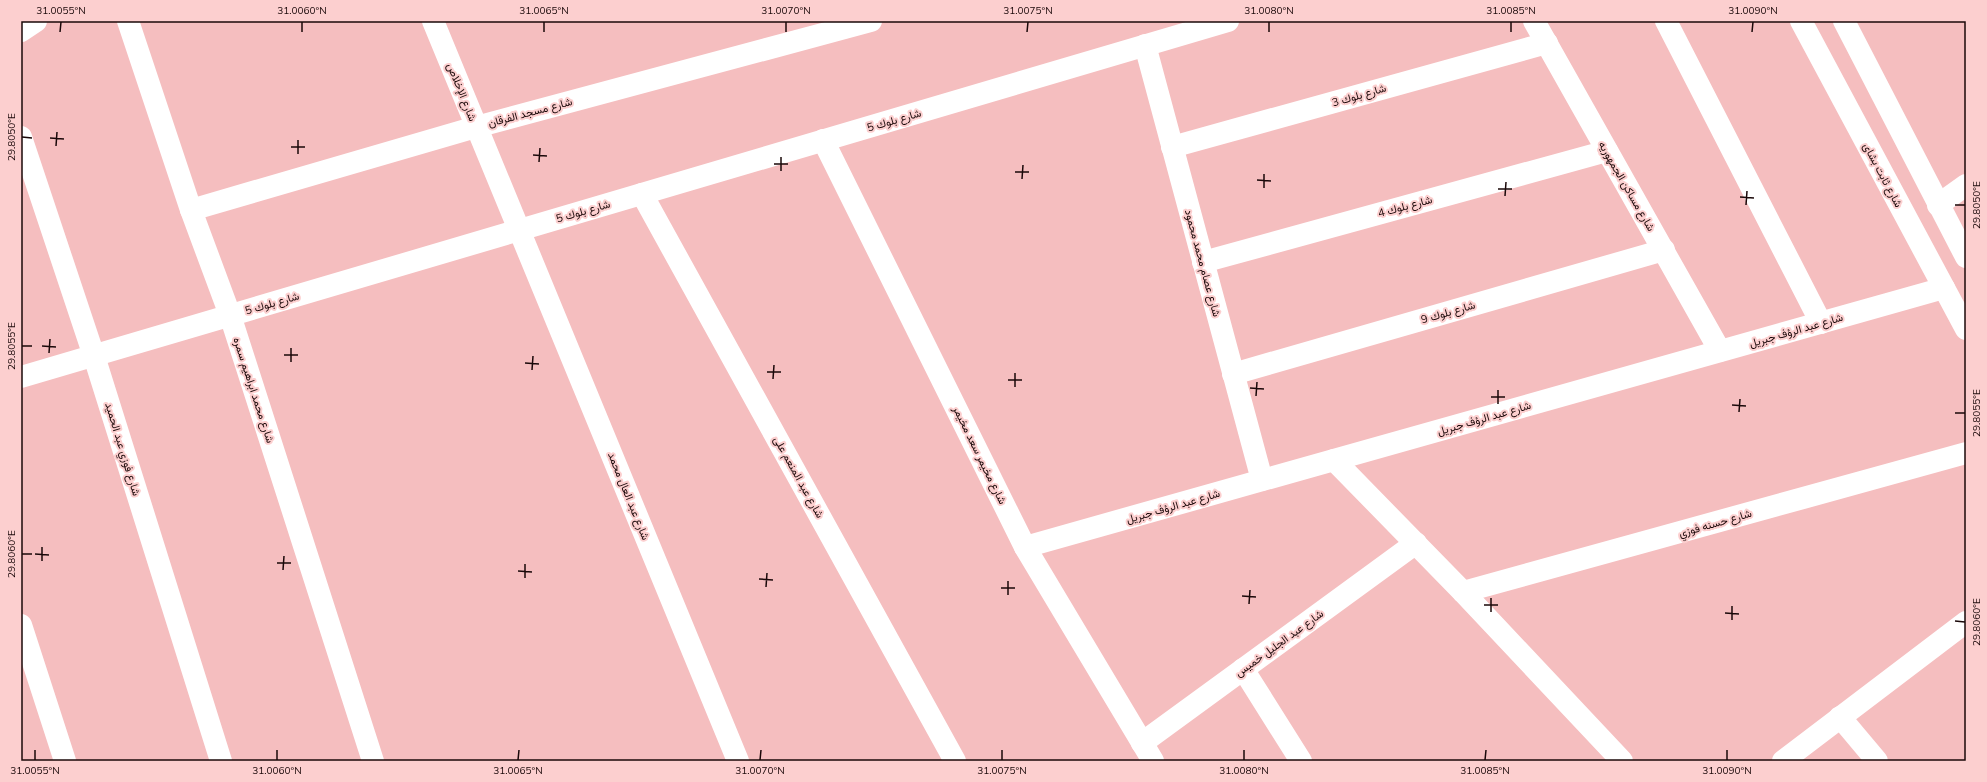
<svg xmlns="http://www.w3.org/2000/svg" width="1987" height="782" viewBox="0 0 1987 782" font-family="Mulish,Vazirmatn,sans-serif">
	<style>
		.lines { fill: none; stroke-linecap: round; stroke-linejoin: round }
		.street { stroke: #fff; stroke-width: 22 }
		.ticks { fill: none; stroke: #1a0809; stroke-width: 1.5 }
		.labels { text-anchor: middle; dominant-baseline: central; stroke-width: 4; stroke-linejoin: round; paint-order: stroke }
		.street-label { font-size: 11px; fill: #1a0809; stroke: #fccfcf }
		.neatline { fill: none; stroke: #1a0809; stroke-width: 1.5 }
		.ticks-label { font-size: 10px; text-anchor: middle; fill: #1a0809 }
	</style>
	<rect width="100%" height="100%" fill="#f5bebf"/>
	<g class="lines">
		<g class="street">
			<polyline points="128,21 191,210 230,315 373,761"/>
			<polyline points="433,21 738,761"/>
			<polyline points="1534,21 1720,351"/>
			<polyline points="1666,21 1821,323"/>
			<polyline points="1801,21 1966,329"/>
			<polyline points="1844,21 1966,257"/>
			<polyline points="21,31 36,21"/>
			<polyline points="1145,45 1262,480"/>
			<polyline points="21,137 94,356 221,761"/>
			<polyline points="823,140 1025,547 1153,761"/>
			<polyline points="1172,147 1547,43"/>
			<polyline points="642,194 955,761"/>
			<polyline points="1938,205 1966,185"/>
			<polyline points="191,210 476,127 871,21"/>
			<polyline points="1203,262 1607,151"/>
			<polyline points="1233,374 1664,250"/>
			<polyline points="21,377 1228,21"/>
			<polyline points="1334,460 1463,592 1622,761"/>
			<polyline points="1025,547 1944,288"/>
			<polyline points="1463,592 1966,453"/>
			<polyline points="21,625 65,761"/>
			<polyline points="1243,669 1301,761"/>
			<polyline points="1840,717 1877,761"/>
			<polyline points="1142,743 1416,543"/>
			<polyline points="1783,761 1966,622"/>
		</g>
	</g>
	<path class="ticks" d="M60 32 61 22M302 32V22M544 32V22M786 32V22M1027 32 1028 22M1269 32V22M1511 32V22M1752 32 1753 22M22 137 32 138M50 138 64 139M56 146 57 132M291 147H305M298 154V140M533 155 547 156M539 162 540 148M774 164H788M781 171V157M1015 172H1029M1022 179 1023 165M1257 180 1271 181M1264 188V174M1498 189H1512M1505 196 1506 182M1740 197 1754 198M1746 205 1747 191M1955 205H1965M22 346H32M42 346 56 347M49 353 50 339M284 355H298M291 362V348M525 363 539 364M532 370 533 356M767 372H781M773 379 774 365M1008 380H1022M1015 387V373M1250 388 1264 389M1256 396 1257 382M1491 397H1505M1498 404V390M1732 405 1746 406M1739 412 1740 399M1955 413H1965M22 554H32M35 554 49 555M42 561V547M277 563H291M283 570 284 556M518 571 532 572M525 578V564M759 579 773 580M766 587 767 573M1001 588H1015M1008 595V581M1242 596 1256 597M1249 604 1250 590M1484 605H1498M1491 612V598M1725 613 1739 614M1732 620V606M1955 621 1965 622M35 760V750M277 760V750M518 760 519 750M760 760 761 750M1002 760V750M1244 760V750M1485 760 1486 750M1727 760V750"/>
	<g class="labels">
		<g class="street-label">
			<text transform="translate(462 92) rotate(68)">شارع الإخلاص</text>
			<text transform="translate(1359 95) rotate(-16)">شارع بلوك 3</text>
			<text transform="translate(530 112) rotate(-15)">شارع مسجد الفرقان</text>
			<text transform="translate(894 120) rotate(-16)">شارع بلوك 5</text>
			<text transform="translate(1883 175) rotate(62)">شارع ثابت بشاى</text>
			<text transform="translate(1627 186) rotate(60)">شارع مساكن الجمهوريه</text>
			<text transform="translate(1405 206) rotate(-15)">شارع بلوك 4</text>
			<text transform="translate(583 211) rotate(-16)">شارع بلوك 5</text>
			<text transform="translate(1203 263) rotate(75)">شارع عصام محمد محمود</text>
			<text transform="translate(272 303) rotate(-16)">شارع بلوك 5</text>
			<text transform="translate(1448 312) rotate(-16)">شارع بلوك 9</text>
			<text transform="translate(1796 330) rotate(-16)">شارع عبد الرؤف جبريل</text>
			<text transform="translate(254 390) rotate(72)">شارع محمد ابراهيم سمره</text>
			<text transform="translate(1484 418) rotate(-16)">شارع عبد الرؤف جبريل</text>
			<text transform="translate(123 449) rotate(73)">شارع فوزي عبد الحميد</text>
			<text transform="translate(980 455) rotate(64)">شارع مخيمر سعد مخيمر</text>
			<text transform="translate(799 477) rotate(61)">شارع عبد المنعم على</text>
			<text transform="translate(629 496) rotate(68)">شارع عبد العال محمد</text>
			<text transform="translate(1173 506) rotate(-16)">شارع عبد الرؤف جبريل</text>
			<text transform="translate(1715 523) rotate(-16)">شارع حسنه فوزي</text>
			<text transform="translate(1279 643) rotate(-36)">شارع عبد الجليل خميس</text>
		</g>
	</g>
	<rect width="1987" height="782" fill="none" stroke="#fccfcf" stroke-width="44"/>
	<rect x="22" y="22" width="1943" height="738" class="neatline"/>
	<g class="ticks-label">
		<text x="61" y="14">31.0055°N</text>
		<text x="302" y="14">31.0060°N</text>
		<text x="544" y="14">31.0065°N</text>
		<text x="786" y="14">31.0070°N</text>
		<text x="1028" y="14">31.0075°N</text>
		<text x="1269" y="14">31.0080°N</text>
		<text x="1511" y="14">31.0085°N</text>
		<text x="1753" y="14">31.0090°N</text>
		<text transform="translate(11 137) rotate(-90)" y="4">29.8050°E</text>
		<text transform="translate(1976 205) rotate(-90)" y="4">29.8050°E</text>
		<text transform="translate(11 346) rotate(-90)" y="4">29.8055°E</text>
		<text transform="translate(1976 413) rotate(-90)" y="4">29.8055°E</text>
		<text transform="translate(11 554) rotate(-90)" y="4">29.8060°E</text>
		<text transform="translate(1976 622) rotate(-90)" y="4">29.8060°E</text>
		<text x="35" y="774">31.0055°N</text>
		<text x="277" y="774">31.0060°N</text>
		<text x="518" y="774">31.0065°N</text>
		<text x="760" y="774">31.0070°N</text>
		<text x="1002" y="774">31.0075°N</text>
		<text x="1244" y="774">31.0080°N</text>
		<text x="1485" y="774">31.0085°N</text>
		<text x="1727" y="774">31.0090°N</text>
	</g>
</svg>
